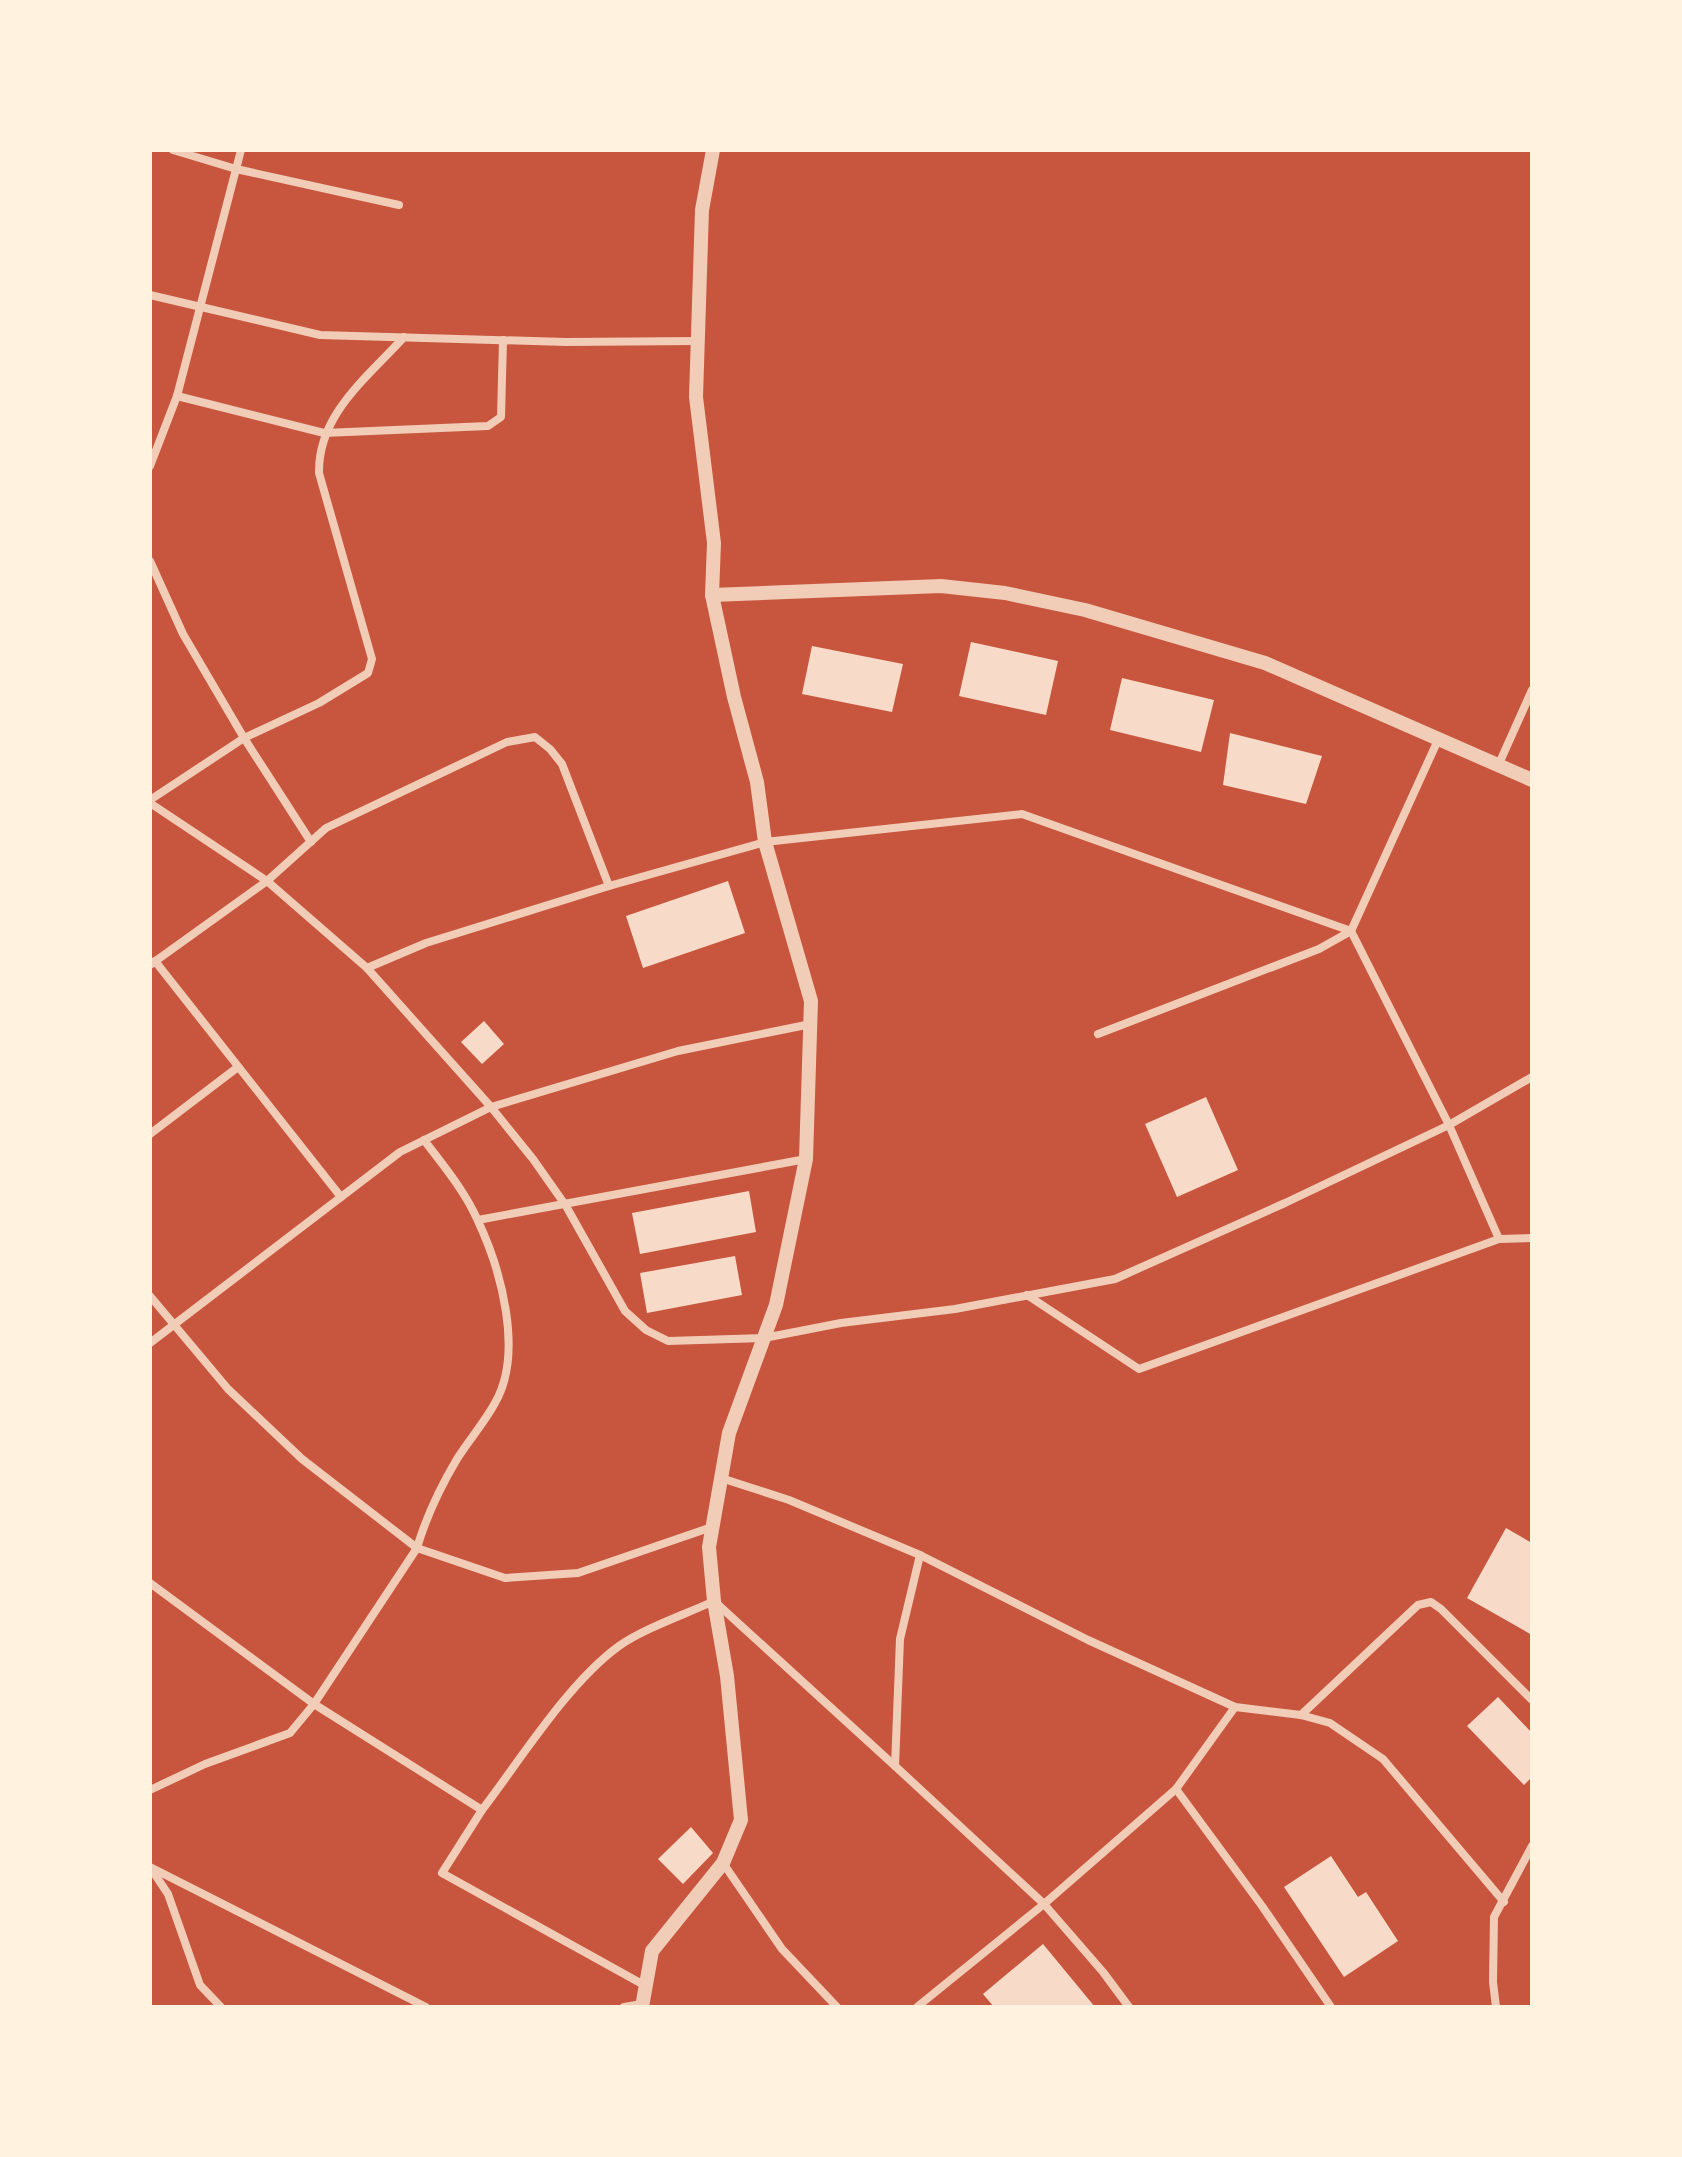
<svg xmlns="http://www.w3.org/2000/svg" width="1682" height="2157" viewBox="0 0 1682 2157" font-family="Rubik,sans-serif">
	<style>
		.building { fill: #f7dbc8 }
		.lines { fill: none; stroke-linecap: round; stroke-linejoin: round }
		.minor { stroke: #f1ccb7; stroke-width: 8 }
		.tertiary { stroke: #f1ccb7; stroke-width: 14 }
	</style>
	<rect width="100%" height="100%" fill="#c8553d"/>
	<g class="building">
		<polygon points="971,642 1058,661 1046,715 959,696"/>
		<polygon points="812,646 903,664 892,712 802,694"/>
		<polygon points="1122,678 1214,700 1201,752 1110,730"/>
		<polygon points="1230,733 1322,756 1306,804 1223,785"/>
		<polygon points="728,881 745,933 643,968 626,916"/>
		<polygon points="484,1021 504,1044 482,1064 461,1042"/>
		<polygon points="1206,1097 1238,1170 1177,1197 1145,1124"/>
		<polygon points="749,1191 756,1232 640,1254 632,1213"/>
		<polygon points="735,1256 742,1295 647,1313 640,1273"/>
		<polygon points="1506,1528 1532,1543 1532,1635 1467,1598"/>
		<polygon points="1498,1697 1532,1733 1532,1777 1524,1785 1467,1726"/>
		<polygon points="691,1827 713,1853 683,1884 658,1859"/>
		<polygon points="1331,1856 1358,1897 1366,1892 1398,1941 1344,1977 1284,1887"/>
		<polygon points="1043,1944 1095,2007 994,2007 983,1994"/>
	</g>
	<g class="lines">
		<g class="minor">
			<polyline points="173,150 236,169 399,205"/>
			<polyline points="150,295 320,335 566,342 698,341"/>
			<polyline points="177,396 324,433 488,426 501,417 503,340"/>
			<polyline points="150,466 177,396 241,150"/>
			<polyline points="150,561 183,634 244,738 311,842"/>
			<polyline points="1438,740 1351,931 1449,1125 1499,1239 1532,1238"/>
			<polyline points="1498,766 1532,690"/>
			<path d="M150 800 244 738 319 703 368 673 372 659 319 473C318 414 367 378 404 337"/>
			<polyline points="150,803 267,881 367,968 491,1107 533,1159 566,1206 625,1311 646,1330 668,1341 764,1338 841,1323 955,1309 1115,1279 1285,1203 1449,1125 1532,1077"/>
			<polyline points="155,961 341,1197"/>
			<polyline points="150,965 267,881 326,828 507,742 535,737 550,749 562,764 609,886"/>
			<polyline points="367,968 426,943 609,886 765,842 1022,814 1351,931"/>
			<polyline points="1098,1034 1319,949 1351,931"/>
			<polyline points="150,1134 238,1067"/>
			<polyline points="478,1220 806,1159"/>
			<polyline points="1027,1295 1139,1369 1499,1239"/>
			<polyline points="150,1296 228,1389 302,1459 417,1548 505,1578 578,1573 712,1527"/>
			<polyline points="150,1343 400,1152 491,1107 678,1051 811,1024"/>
			<polyline points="721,1478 789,1500 920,1555 1088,1640 1235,1707 1301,1715 1330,1723 1383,1759 1504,1902"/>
			<polyline points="920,1555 900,1639 895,1766 1044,1904 1103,1972 1129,2007"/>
			<polyline points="150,1583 314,1704 482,1810 442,1873 644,1985"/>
			<polyline points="1301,1715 1418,1605 1431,1602 1441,1609 1532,1700"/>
			<polyline points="1176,1789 1262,1906 1331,2007"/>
			<path d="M150 1790 205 1764 290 1733 314 1704 417 1548C426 1517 441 1486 457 1459 469 1440 484 1423 495 1403 524 1353 501 1270 478 1221 465 1191 443 1165 424 1140"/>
			<path d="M482 1810C521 1759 568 1683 619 1646 645 1628 684 1615 714 1601L895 1766"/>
			<polyline points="723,1863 782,1949 837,2007"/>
			<polyline points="150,1867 426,2007"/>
			<polyline points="152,1870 168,1894 200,1985 221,2007"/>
			<polyline points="624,2007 642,2004"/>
			<polyline points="917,2007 1044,1904 1176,1789 1235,1707"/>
			<polyline points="1496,2007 1493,1982 1494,1917 1532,1846"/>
		</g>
		<g class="tertiary">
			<polyline points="712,595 941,586 1005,593 1085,610 1265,663 1532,780"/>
			<polyline points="642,2007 652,1951 723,1863 741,1820 727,1676 714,1601 709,1547 729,1433 776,1305 806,1159 811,1001 765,842 757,782 734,697 712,595 714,543 696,397 702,210 713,150"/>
		</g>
	</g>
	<rect width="1682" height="2157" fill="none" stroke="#fff3e0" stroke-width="304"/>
</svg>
